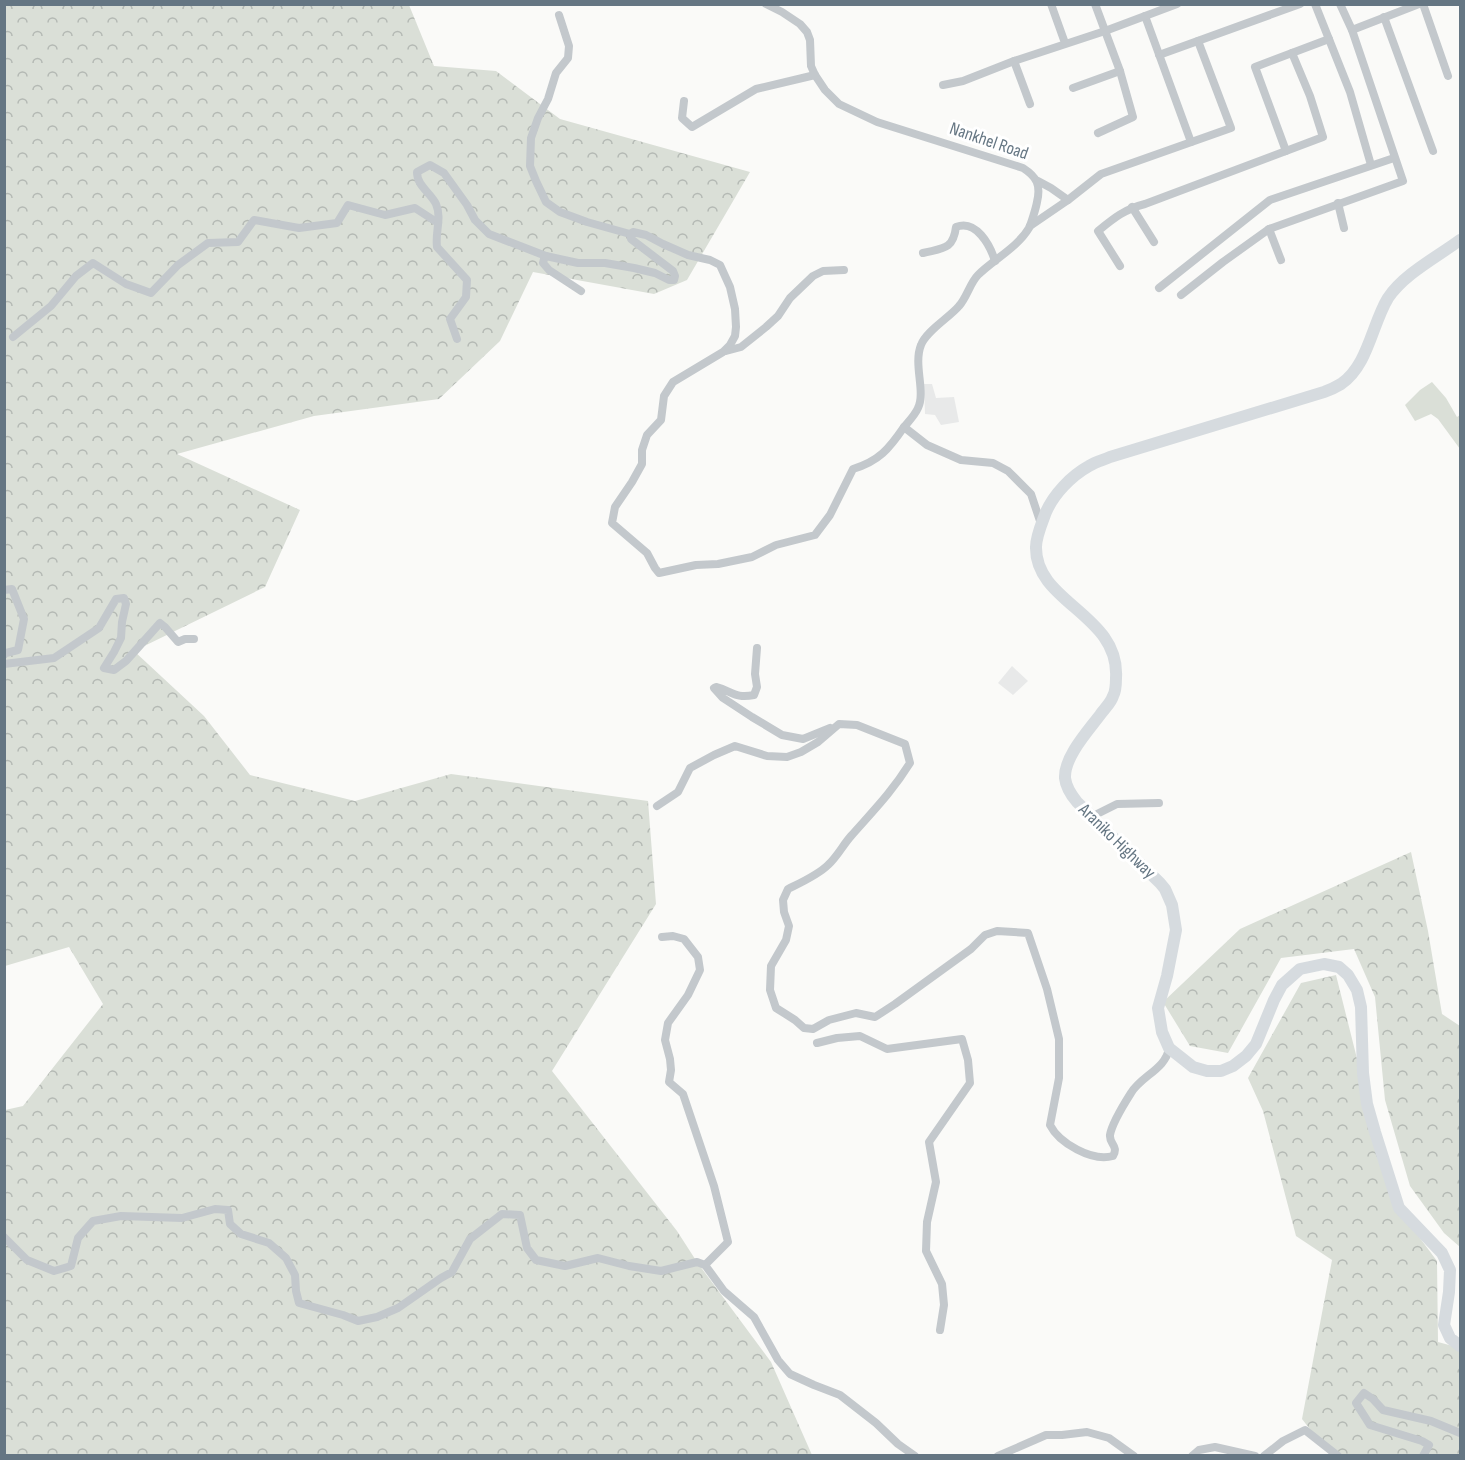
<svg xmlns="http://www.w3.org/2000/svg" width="1465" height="1460" viewBox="0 0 1465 1460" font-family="'Sofia Sans Condensed',sans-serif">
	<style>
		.built { fill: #e8e9e9 }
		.forest { fill: url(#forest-crowns) }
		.green { fill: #dadfd7 }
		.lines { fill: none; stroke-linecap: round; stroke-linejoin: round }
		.minor { stroke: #c3c8cc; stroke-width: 8 }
		.highway { stroke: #d6dbdf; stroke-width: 12 }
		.labels { text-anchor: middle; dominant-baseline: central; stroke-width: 6; stroke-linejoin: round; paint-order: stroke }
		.street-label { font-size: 18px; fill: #657683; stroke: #fff }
	</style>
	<defs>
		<pattern id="forest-crowns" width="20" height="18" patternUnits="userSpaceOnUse" patternTransform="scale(1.5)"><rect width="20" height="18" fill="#dadfd7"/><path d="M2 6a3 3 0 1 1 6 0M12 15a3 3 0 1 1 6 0" fill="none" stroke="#b4b9b4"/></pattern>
	</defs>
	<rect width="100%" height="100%" fill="#fafaf8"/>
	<g class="built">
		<polygon points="924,384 932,384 936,398 954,397 959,422 941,425 935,415 925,414"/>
		<polygon points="1012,666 1028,681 1013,695 998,683"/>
	</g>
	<g class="forest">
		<polygon points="5,5 409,5 434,66 496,71 560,119 750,172 687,280 654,294 533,272 500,341 439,399 314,416 177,454 300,510 265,587 134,651 204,716 250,775 355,801 451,774 648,801 656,904 552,1071 677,1231 697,1262 771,1362 812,1455 5,1455 5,1110 23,1106 103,1004 69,947 5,966"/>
		<polygon points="1411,852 1428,931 1442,1014 1460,1026 1460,1247 1444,1233 1410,1186 1385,1100 1375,997 1354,949 1281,958 1228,1053 1190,1046 1163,1002 1240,929"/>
		<polygon points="1336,975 1393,1202 1437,1261 1438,1342 1460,1348 1460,1455 1330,1455 1302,1419 1332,1260 1296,1236 1263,1111 1248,1078 1301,983"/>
	</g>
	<polygon class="green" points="1432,382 1446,398 1457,417 1460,415 1460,449 1438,419 1431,414 1415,421 1405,405 1420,390"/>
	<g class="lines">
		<g class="minor">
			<path d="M766 4 782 12 800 24 807 32 810 40 811 66 815 75 825 90 839 104 877 122 1023 168C1037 177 1041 185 1037 202 1036 208 1031 224 1029 228 1017 248 994 259 978 275 970 283 967 297 959 306 950 317 926 331 921 345 913 365 926 391 918 408 915 415 909 421 904 427L927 445 961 460 993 463 1008 471 1031 494 1041 524"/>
			<polyline points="1051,4 1065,43"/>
			<polyline points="1095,4 1120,71 1133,117 1098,133"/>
			<polyline points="1315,4 1350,92 1371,165"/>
			<polyline points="1423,4 1448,76"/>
			<polyline points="559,15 569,46 568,58 556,73 548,99 538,118 531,138 530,166 536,181 546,202 560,212 587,222 630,234"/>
			<polyline points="1145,16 1191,142"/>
			<polyline points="1384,17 1433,151"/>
			<polyline points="1352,30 1419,4"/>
			<polyline points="1159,55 1300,4"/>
			<polyline points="1014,61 1030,104"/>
			<polyline points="943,85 963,81 1014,61 1105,31 1177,4"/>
			<polyline points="1073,88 1120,71"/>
			<polyline points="684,101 682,118 692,127 756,89 815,75"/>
			<polyline points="1286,151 1255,67 1329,39"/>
			<polyline points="1038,181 1051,188 1068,200"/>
			<polyline points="1338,203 1344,228"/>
			<polyline points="1132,207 1154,242"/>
			<polyline points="1030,226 1068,200 1101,174 1231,128 1198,41"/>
			<polyline points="1269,229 1281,260"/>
			<path d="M923 253C943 248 953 250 956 227 976 219 990 245 995 261"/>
			<path d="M1120 266 1098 231C1114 218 1125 209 1145 204L1323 137 1310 96 1292 53"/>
			<polyline points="1159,288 1270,200 1394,158"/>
			<path d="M581 291 549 270 543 263 544 259 546 256 578 263H605L634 268 655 273 669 280H674L675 276 673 271 631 239 630 234 633 232 646 235 663 244 688 255 710 260 720 265 730 287 735 309 736 327 735 336 730 345 723 352 673 382 664 396 661 420 647 435 642 450V464L632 482 615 507 612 523 647 553 655 568 659 573 696 565 718 564 752 557 776 545 815 535 830 515 853 469C879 461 889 449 904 427"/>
			<polyline points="1181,295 1223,262 1269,229 1403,181 1352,30 1340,4"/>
			<polyline points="13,337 51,306 76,276 93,263 126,284 151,293 178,265 208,243 238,242 254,220 299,228 337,223 348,205 385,215 415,208 438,223"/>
			<path d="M457 339 450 319 466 297 467 280 437 247C435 232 442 218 436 204 430 192 417 186 417 172L430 165 444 173 467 205 475 220 489 234 546 256"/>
			<polyline points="726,351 741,347 766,327 778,316 790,298 813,276 823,271 844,270"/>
			<polyline points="4,590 12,589 24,619 18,650 6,653 4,655"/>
			<path d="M757 648 755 674 757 687 754 695C735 699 732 691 716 687L714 688 723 698 752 717 782 735 803 739 830 728"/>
			<polyline points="4,664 54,658 99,628 116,599 124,598 126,604 122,622 121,638 114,652 104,668 114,670 126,661 160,623 165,627 178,642 185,639 194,639"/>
			<path d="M657 806 678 792 690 768 714 755 735 746 767 756 787 757 801 752 818 742 839 724 857 725 905 744 910 763C892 792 873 811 851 836 843 845 837 857 828 865 818 875 800 883 788 889L783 900 784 912 789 926 786 940 771 966 770 990 776 1008 795 1020 804 1028 813 1029 829 1020 856 1013 875 1017 895 1004 971 949 985 935 997 931 1028 933 1047 989 1059 1039V1078L1050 1125C1059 1143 1092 1162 1113 1156 1119 1146 1109 1144 1110 1135 1112 1123 1124 1104 1131 1093 1141 1076 1166 1069 1169 1048"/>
			<polyline points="1091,817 1117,804 1159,803"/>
			<polyline points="662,937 673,936 684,939 698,957 700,970 688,995 668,1023 665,1040 670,1059 671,1070 669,1082 683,1094 714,1186 728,1242 705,1265 724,1291 754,1317 778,1360 790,1374 814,1385 840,1395 876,1423 898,1444 915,1456"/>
			<polyline points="817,1043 837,1038 860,1036 887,1049 962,1039 968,1060 970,1083 929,1142 936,1182 927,1222 926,1251 942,1284 944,1305 940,1330"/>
			<polyline points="4,1237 27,1260 54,1271 71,1266 78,1238 93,1221 121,1216 182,1218 215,1209 228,1210 230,1224 241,1234 269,1243 286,1258 295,1275 296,1291 299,1303 343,1315 358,1321 377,1317 398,1308 441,1278 452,1272 470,1239 502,1214 520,1215 527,1248 536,1260 565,1266 598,1258 629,1266 661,1271 697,1262 705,1265"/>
			<polyline points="998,1456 1046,1435 1062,1435 1087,1432 1109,1438 1134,1456"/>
			<polyline points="1192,1456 1199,1450 1215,1447 1255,1456"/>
			<polyline points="1264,1456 1283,1441 1305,1430 1338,1456"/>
			<polyline points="1423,1456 1429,1445 1422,1441 1370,1425 1356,1403 1364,1393 1373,1399 1383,1410 1431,1421 1460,1433"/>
		</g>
		<path class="highway" d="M1460 240C1437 257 1404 274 1388 298 1372 324 1368 366 1341 384 1336 387 1330 390 1324 392L1110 457C1103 460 1095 462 1089 466 1071 476 1054 494 1046 512 1042 523 1036 536 1036 547 1035 603 1120 614 1116 678 1116 684 1116 691 1113 696 1111 703 1104 709 1100 715 1088 731 1064 757 1065 778 1066 787 1072 796 1077 802L1160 883 1165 889 1172 905 1176 930 1167 976 1158 1008 1162 1032 1169 1048 1193 1067 1207 1071H1221L1233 1066 1246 1056 1256 1044 1274 1000 1282 985 1300 969 1324 964 1339 967 1348 975 1357 990 1361 1007 1363 1073 1367 1104 1375 1132 1399 1208 1442 1253 1450 1270 1449 1292 1444 1325 1450 1338 1460 1346"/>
	</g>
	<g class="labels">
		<g class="street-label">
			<text transform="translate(989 141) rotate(19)">Nankhel Road</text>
			<text transform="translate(1117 841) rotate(44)">Araniko Highway</text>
		</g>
	</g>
	<rect width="1465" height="1460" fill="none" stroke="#657683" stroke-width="12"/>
</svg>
